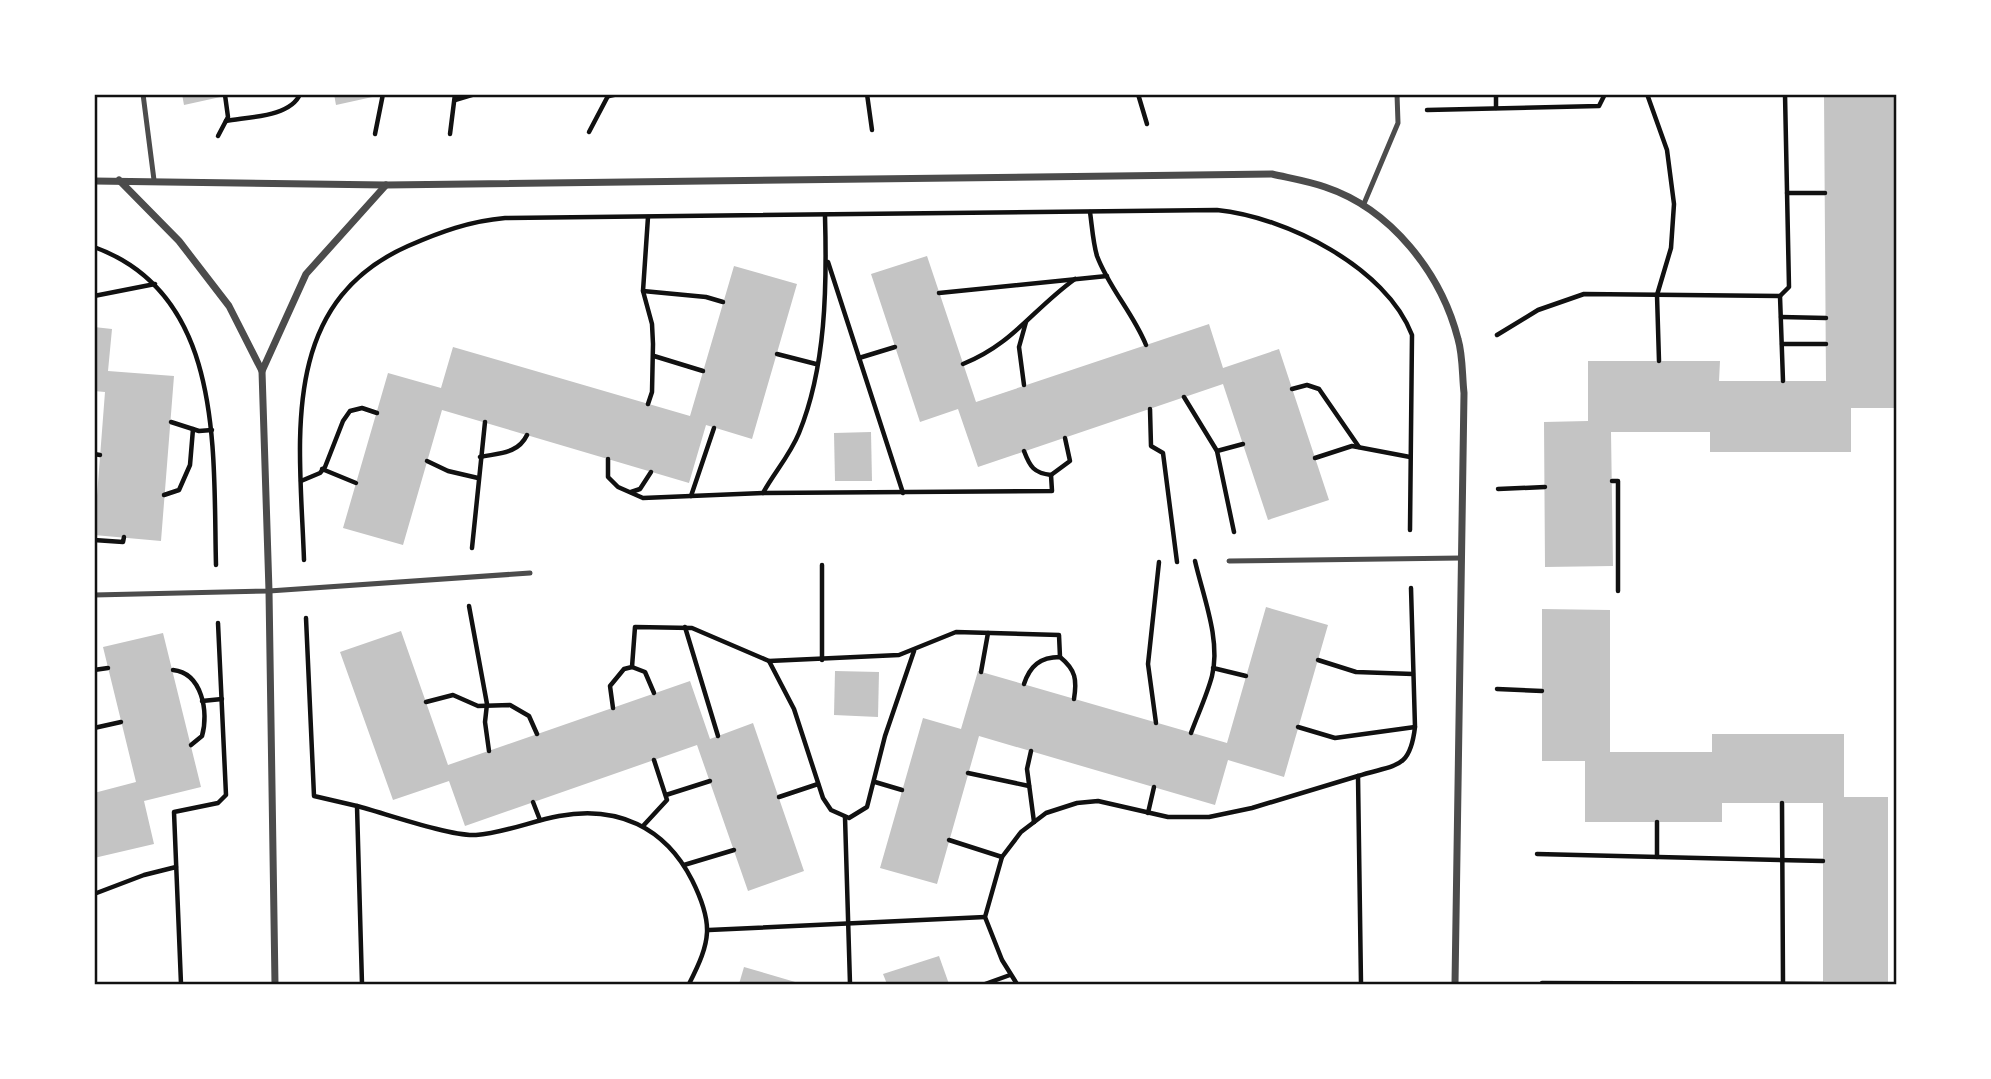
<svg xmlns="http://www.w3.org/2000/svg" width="1991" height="1079" viewBox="0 0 1991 1079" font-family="Poppins,sans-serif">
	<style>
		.building { fill: #c4c4c4 }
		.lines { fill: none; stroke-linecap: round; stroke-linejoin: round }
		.path { stroke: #111; stroke-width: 4.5 }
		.service { stroke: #4c4c4c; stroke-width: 5 }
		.minor { stroke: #4c4c4c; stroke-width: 7 }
		.neatline { fill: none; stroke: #111; stroke-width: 2.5 }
	</style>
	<rect width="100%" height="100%" fill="#fff"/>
	<g class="building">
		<polygon points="182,94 225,94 225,96 184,105"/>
		<polygon points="334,94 377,94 377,96 336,105"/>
		<polygon points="1824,94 1896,94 1896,408 1851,408 1851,452 1710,452 1710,432 1611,432 1613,566 1545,567 1544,422 1588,421 1588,361 1720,361 1719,381 1826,381"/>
		<polygon points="927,256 976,402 1209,324 1223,368 1279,349 1329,500 1268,520 1223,384 978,467 958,409 920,422 871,274"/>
		<polygon points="734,266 797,284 752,439 706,425 689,483 442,410 403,545 343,528 388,373 441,388 453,347 690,416"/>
		<polygon points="94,327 112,329 108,371 174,376 161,541 94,535 105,392 94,391"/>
		<polygon points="871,432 872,481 835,481 834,433"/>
		<polygon points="1266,607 1328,625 1284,777 1228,760 1215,805 979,736 937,884 880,868 923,718 961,729 978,671 1227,743"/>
		<polygon points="1542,609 1610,610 1610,752 1712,752 1712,734 1844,734 1844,797 1888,797 1888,984 1823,984 1823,803 1722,803 1722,822 1585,822 1585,761 1542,761"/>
		<polygon points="401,631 448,765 690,681 710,739 753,723 804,871 748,891 697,745 465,826 449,781 393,800 340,652"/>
		<polygon points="163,633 201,787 144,801 154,844 94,858 94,793 136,782 103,647"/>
		<polygon points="835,671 879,672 878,717 834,715"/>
		<polygon points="939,956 949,984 887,984 883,974"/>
		<polygon points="744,967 802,984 739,984"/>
	</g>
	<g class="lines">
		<g class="path">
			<polyline points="867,94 872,130"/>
			<polyline points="1138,94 1147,124"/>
			<polyline points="1647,94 1667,150 1674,204 1671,248 1657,295 1659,361"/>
			<polyline points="609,96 618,94"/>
			<polyline points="455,100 475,94"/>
			<polyline points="1496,108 1496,94"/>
			<polyline points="1427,110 1599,106 1605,94"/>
			<path d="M226 121C247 117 291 117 300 94"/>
			<polyline points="589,132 609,94"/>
			<polyline points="375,134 383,94"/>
			<polyline points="450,134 455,94"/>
			<polyline points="218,136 228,117 225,95"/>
			<polyline points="1787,193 1825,193"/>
			<path d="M1090 212C1092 226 1093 243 1097 256 1109 288 1133 313 1146 345"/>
			<polyline points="648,217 643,291 652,324 653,344 652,392 648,404"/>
			<path d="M94 247C225 294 213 451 216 565"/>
			<polyline points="828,262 903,493"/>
			<polyline points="643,291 706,297 723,302"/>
			<polyline points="939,293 1107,276"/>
			<polyline points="94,296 155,284"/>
			<polyline points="1780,296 1783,381"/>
			<polyline points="1781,317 1826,318"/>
			<polyline points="1497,335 1538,310 1584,294 1780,296 1789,287 1785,94"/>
			<polyline points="1782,344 1826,344"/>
			<polyline points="777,354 816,364"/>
			<polyline points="654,356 703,371"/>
			<polyline points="859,358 895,347"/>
			<path d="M963 364C1013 344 1032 310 1075 279"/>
			<polyline points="1024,385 1019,347 1026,322"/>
			<polyline points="1292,389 1307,385 1319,389 1359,447"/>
			<polyline points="1184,397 1217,451 1234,532"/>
			<polyline points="1150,409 1151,446 1163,453 1177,562"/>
			<polyline points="171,422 199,431 212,430"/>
			<path d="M1024 451C1030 467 1034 473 1051 475L1070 461 1065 438"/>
			<polyline points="1217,451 1243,444"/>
			<polyline points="94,454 100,455"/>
			<path d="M480 457C499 453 518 454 527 435"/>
			<polyline points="1315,458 1352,446 1410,457"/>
			<polyline points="608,459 608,477 618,487 643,498 763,493 1052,491 1051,475"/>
			<polyline points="427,461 448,471 478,478"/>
			<polyline points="322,469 356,483"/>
			<polyline points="301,481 320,473 325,467 343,421 350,411 362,408 377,413"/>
			<polyline points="1612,481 1618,481 1618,591"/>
			<polyline points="1498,489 1545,487"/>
			<polyline points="631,492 640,489 651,472"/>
			<path d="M763 493C774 473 790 455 799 433 826 367 827 287 825 216"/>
			<polyline points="164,495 179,490 190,465 193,429"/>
			<polyline points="691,496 714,428"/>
			<polyline points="94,540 123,542 124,537"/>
			<polyline points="472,548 485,422"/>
			<path d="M304 560C300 442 277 304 408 246 440 232 470 221 505 218L1217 210C1286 217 1386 267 1412 335L1410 530"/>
			<polyline points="469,606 487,704 485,722 489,751"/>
			<polyline points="306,618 314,796 357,806 362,984"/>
			<polyline points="685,627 718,736"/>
			<polyline points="822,660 822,565"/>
			<polyline points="1318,660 1356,672 1413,674"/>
			<polyline points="769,661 794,709 823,798 831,810 849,818 867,807 885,736 914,651"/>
			<polyline points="632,667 645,672 654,693"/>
			<polyline points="1213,668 1246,676"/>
			<polyline points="94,670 108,668"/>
			<path d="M173 670C202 673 209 712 202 736L191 745"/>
			<polyline points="981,672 988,633"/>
			<path d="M1024 684C1030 666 1040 657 1060 657 1076 670 1077 680 1074 699"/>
			<polyline points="1497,689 1542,691"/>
			<polyline points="202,701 222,699"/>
			<polyline points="426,702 453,695 478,706 510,705 529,716 537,734"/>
			<polyline points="613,708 610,686 624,669 632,667 635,627 692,628 769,661 899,655 956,632 1059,635 1060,657"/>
			<polyline points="1156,723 1148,664 1159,562"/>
			<polyline points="1298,727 1335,738 1415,727"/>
			<polyline points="94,728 121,722"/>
			<path d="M1191 733C1198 714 1207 695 1212 676 1221 640 1203 596 1195 561"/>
			<polyline points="1031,751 1027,769 1034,822"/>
			<polyline points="968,773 1029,786"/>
			<polyline points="875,782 902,790"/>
			<polyline points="666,795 710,781"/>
			<polyline points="779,797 818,784"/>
			<polyline points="533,802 540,820"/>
			<polyline points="1782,803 1783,984"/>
			<path d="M357 806C384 813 452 837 476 835 504 833 532 821 559 816 617 805 665 827 692 880 714 924 711 941 689 984"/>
			<polyline points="1148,813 1154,787"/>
			<polyline points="845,817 850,984"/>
			<polyline points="643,826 667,800 654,760"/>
			<polyline points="949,840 1002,857"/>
			<polyline points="1537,854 1823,861"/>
			<polyline points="1657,857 1657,822"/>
			<polyline points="684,865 734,850"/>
			<polyline points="94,894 144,875 176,867"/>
			<polyline points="709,930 985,917"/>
			<polyline points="1542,983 1823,984"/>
			<polyline points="181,984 174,812 218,803 226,795 218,623"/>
			<polyline points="985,984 1010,975"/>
			<polyline points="1017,984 1002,960 985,917 1002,857 1021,832 1046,813 1077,803 1098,801 1168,817 1209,817 1252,808 1358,776"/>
			<path d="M1361 984 1358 776C1396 764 1410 770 1415 727L1411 588"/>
		</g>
		<g class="service">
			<polyline points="143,94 154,180"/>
			<polyline points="1363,206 1398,123 1397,94"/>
			<polyline points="1229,561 1461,558"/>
			<polyline points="94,595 269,591 530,573"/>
		</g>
		<g class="minor">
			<polyline points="119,180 179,241 229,306 262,371 269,591 275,984"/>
			<path d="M94 181 386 185 1272 174C1289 178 1308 181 1325 187 1391 209 1441 273 1458 339 1463 356 1462 375 1464 393L1455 984"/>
			<polyline points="262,371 306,274 386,185"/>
		</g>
	</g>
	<rect width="1991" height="1079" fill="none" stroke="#ffffff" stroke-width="192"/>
	<rect x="96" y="96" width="1799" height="887" class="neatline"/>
</svg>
